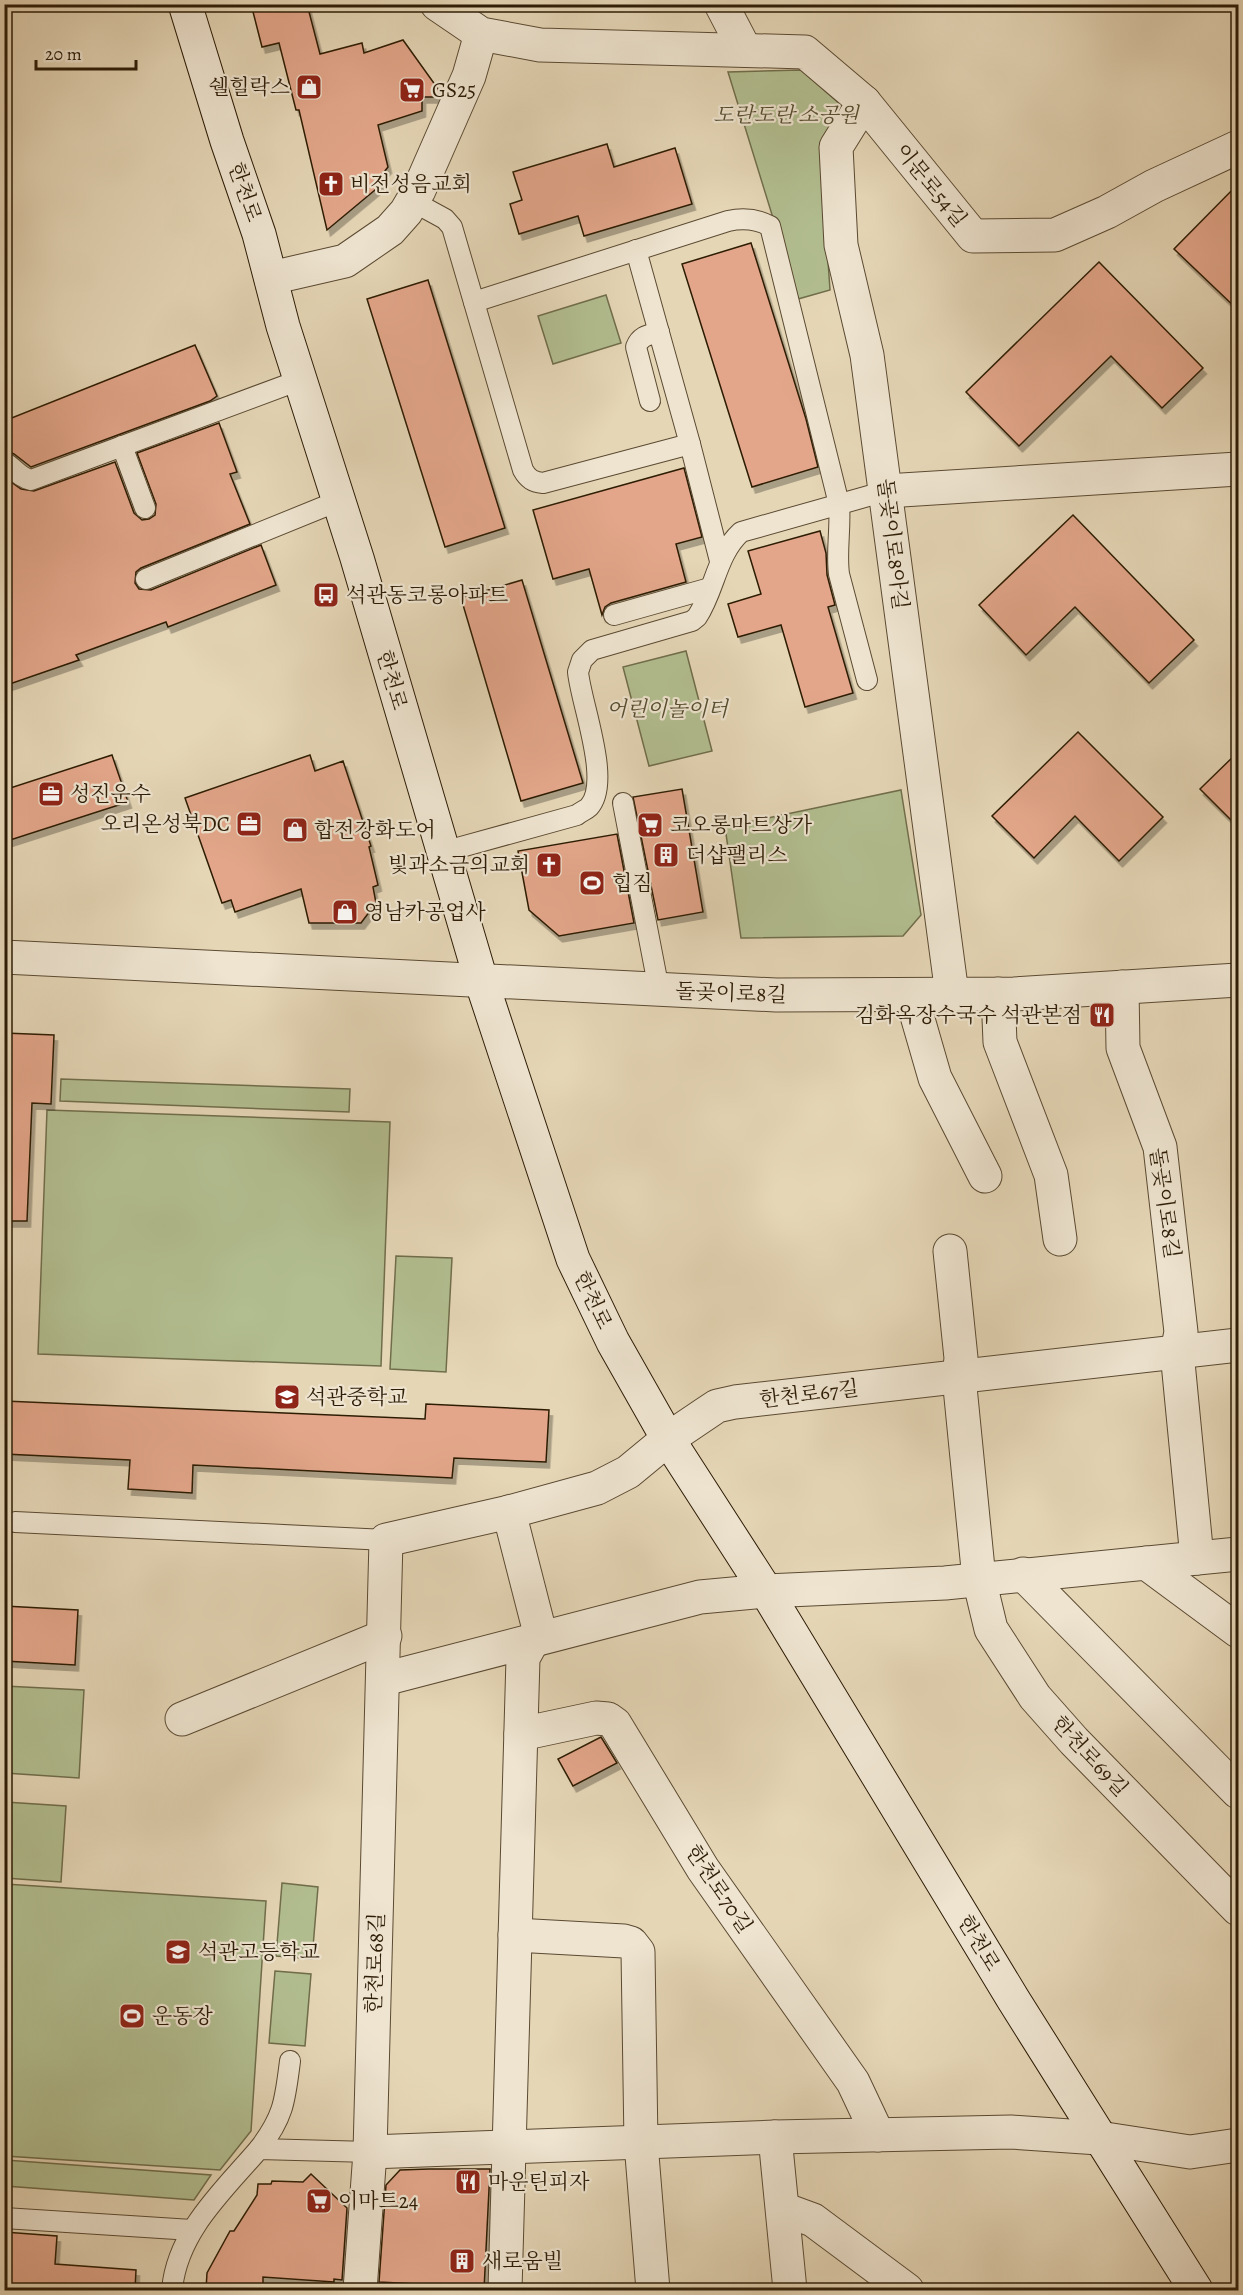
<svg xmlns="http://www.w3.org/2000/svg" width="1243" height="2295" viewBox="0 0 1243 2295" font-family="Alegreya,'Noto Serif KR',serif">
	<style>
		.green { fill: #b2be90; stroke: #706d4b; stroke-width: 1.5 }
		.building { fill: #e3a68a; stroke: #2d1c06; stroke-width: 1.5; filter: url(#shadow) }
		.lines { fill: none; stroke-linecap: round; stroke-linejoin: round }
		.service-casing { stroke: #5b4a32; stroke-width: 22 }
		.minor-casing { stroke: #5b4a32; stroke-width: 35 }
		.tertiary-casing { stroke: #5b4a32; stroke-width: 35 }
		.secondary-casing { stroke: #2d1c06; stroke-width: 35 }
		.service { stroke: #eee4d0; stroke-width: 20 }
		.minor { stroke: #eee4d0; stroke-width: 33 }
		.tertiary { stroke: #eee4d0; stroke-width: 33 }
		.secondary { stroke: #eee4d0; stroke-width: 33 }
		.labels { text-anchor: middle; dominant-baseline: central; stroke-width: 4.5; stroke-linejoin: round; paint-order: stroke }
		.poi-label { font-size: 21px; fill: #2d1c06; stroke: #eee4d0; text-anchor: start }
		.park-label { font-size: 21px; font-style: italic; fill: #554d2f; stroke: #eee4d0 }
		.street-label { font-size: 21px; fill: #2d1c06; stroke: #eee4d0 }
	</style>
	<defs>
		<filter id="shadow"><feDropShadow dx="3.5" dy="6" stdDeviation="0" flood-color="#0004"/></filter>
	</defs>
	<rect width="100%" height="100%" fill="#e5d6b6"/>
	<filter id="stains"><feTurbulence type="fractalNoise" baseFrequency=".00333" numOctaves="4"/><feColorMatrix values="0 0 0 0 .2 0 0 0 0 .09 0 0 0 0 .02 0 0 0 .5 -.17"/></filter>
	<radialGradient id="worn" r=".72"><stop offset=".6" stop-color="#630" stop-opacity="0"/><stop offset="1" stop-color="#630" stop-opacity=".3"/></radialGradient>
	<g class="green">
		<polygon points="801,70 841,105 820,144 830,290 798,299 728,72"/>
		<polygon points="606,295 621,343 553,364 538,316"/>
		<polygon points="686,651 712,751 649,766 623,667"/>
		<polygon points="901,790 921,915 903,936 741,938 725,827"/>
		<polygon points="61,1079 350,1089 349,1112 60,1101"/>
		<polygon points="47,1110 390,1122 381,1366 38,1354"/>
		<polygon points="396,1256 452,1258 446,1372 390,1369"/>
		<polygon points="4,1686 84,1690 79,1778 5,1773"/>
		<polygon points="5,1802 66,1806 61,1882 5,1878"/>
		<polygon points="282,1883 318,1887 312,1959 276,1956"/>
		<polygon points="5,1884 266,1901 251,2131 220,2170 5,2156"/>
		<polygon points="275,1971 311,1974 305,2046 269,2043"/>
		<polygon points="4,2160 5,2160 211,2175 194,2200 5,2186"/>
	</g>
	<g class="building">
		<polygon points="251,4 307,4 320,54 362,43 364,53 403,40 441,93 439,97 422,97 422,111 378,125 388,167 380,177 381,185 327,230 299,110 296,110 279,43 262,47"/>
		<polygon points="607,144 614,167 675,148 692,204 584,236 578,216 519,234 510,204 522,200 513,172"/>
		<polygon points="1239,183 1239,311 1174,249"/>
		<polygon points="751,243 806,419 818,467 752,487 682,264"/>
		<polygon points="1099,262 1203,368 1162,408 1111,356 1019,446 966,392"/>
		<polygon points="428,280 505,528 445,547 367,299"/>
		<polygon points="195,345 217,396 210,401 31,467 14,454 4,450 4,421"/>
		<polygon points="219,423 237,472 230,474 250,524 141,568 136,572 135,583 139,589 151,590 261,545 276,585 168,627 166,622 76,655 79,660 4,686 4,477 21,489 34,491 115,462 134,513 142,520 149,519 155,515 156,504 137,453"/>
		<polygon points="684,468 702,537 676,544 686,582 611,603 605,607 602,615 589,569 553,579 533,510"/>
		<polygon points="1073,515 1194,640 1149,683 1075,607 1026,655 979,605"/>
		<polygon points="820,531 826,553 827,575 835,605 828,607 853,693 805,707 781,625 738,637 728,604 761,594 748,551"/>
		<polygon points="522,580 583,783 521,801 461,598"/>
		<polygon points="1078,732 1163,817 1119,861 1075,816 1034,858 992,816"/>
		<polygon points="1239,751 1239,828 1200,789"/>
		<polygon points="112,755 128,802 4,842 4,790"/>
		<polygon points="310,755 315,771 343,761 371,846 369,847 378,885 373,887 376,903 361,923 309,923 301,889 235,912 231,900 222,903 185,798"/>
		<polygon points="682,789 703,912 658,920 633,797"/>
		<polygon points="617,834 634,923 559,936 529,910 518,851"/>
		<polygon points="4,1033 54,1035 51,1104 32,1103 27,1221 4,1221"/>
		<polygon points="4,1401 425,1419 426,1404 549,1410 546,1462 454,1458 452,1478 193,1465 192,1493 128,1489 130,1460 4,1454"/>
		<polygon points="4,1606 78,1610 75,1665 4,1661"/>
		<polygon points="601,1737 617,1763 573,1786 558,1759"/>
		<polygon points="429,2169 490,2169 484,2290 436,2290 436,2285 379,2282 386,2185 400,2170"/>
		<polygon points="311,2174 347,2208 342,2280 334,2279 334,2282 263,2277 263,2290 206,2290 207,2273 230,2231 234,2231 257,2195 258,2184 271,2184 272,2181 303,2182"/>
		<polygon points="4,2232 57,2236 55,2264 136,2270 135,2290 4,2290"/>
	</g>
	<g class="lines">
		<g class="service-casing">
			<g id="service">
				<path d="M412 201 445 219 452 227 523 470C528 479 533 482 543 483L690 444 636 250"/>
				<path d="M474 302 728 221C742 218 757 219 770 226L839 504C841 528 836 551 839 574L867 680"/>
				<path d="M650 401 636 347C640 336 648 335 659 332"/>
				<polyline points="690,444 720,561"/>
				<polyline points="122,446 145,508"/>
				<path d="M4 462C15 468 18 477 31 480L300 380"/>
				<polyline points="146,579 338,501"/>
				<polyline points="614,615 710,588"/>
				<polyline points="623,803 659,990"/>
				<path d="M443 852 577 815C580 812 586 810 589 807 612 782 581 704 578 672L582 660 592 650 692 621 697 617C715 590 716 555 741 532L886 491"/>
				<polyline points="15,1522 386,1540"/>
				<path d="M259 2149C284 2116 285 2101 290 2061"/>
				<polyline points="4,2218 192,2230"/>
				<path d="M172 2290C177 2232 223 2191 259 2149L370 2152"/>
			</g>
		</g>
		<g class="minor-casing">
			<g id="minor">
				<polyline points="437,4 481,34 540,45 805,52 864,102 973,236 1055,235 1107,212 1154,186 1238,147"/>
				<polyline points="721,4 745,50"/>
				<polyline points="864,102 836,147 841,245 867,355 952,994"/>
				<polyline points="271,278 345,261 390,230 406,212 419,190 469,76 481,34"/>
				<polyline points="886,491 1238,469"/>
				<polyline points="1122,987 1123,1048 1160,1147 1181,1332 1177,1352 1197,1558"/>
				<polyline points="998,994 1000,1042 1051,1175 1060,1239"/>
				<polyline points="911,995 935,1078 985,1176"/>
				<polyline points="950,1251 961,1358 959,1377 979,1579 991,1629 1035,1697 1074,1741 1238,1909"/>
				<polyline points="1146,1563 1238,1631"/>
				<polyline points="1023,1574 1238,1792"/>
				<polyline points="384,1679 700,1597 766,1591 945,1583 1238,1554"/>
				<polyline points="182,1719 385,1636"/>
				<polyline points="521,1734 596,1718 608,1719 615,1724 703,1869 853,2082 878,2135"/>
				<polyline points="515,1935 624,1941 631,1943 638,1952 641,2143 653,2290"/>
				<polyline points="775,2137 790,2290"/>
				<polyline points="370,2152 775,2137 1011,2132 1099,2138 1190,2152 1238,2145"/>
				<polyline points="783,2209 813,2220 907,2290"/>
				<polyline points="360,2290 370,2152 386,1540 509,1512 597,1488 628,1472 668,1439 705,1414 717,1406 735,1402 1238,1345"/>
				<polyline points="505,2290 523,1658 539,1629 509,1512"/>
			</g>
		</g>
		<g class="tertiary-casing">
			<polyline id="tertiary" points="4,957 776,995 1014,994 1238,980"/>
		</g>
		<g class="secondary-casing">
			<polyline id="secondary" points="185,4 227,141 259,234 283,326 357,558 481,980 573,1259 613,1342 668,1439 766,1591 1013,1999 1196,2290"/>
		</g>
		<use href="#service" class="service"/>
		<use href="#minor" class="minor"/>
		<use href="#tertiary" class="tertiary"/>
		<use href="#secondary" class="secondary"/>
	</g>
	<defs>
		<g id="shop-square" transform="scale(1.35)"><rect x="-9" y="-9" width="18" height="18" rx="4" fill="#8f2418" stroke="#eee4d0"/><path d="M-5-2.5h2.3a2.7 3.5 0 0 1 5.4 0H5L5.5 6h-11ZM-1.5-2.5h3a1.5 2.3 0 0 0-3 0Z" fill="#fff"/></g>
		<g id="supermarket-square" transform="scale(1.35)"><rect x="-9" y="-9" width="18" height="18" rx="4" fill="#8f2418" stroke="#eee4d0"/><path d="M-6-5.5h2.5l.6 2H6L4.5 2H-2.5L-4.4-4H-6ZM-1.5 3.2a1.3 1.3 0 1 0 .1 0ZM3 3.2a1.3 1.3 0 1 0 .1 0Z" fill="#fff"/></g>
		<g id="church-square" transform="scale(1.35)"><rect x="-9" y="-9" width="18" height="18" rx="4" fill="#8f2418" stroke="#eee4d0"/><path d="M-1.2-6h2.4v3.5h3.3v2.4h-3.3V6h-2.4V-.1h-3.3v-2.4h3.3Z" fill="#fff"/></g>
		<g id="bus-square" transform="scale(1.35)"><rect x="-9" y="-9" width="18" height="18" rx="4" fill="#8f2418" stroke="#eee4d0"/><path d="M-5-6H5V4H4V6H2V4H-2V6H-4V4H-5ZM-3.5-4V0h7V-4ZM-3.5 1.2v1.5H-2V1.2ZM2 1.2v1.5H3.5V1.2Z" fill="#fff"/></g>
		<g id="office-square" transform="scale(1.35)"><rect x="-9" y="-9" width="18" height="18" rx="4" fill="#8f2418" stroke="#eee4d0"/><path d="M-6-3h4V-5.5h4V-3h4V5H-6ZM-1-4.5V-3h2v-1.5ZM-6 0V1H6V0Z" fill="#fff"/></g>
		<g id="building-square" transform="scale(1.35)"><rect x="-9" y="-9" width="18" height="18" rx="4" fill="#8f2418" stroke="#eee4d0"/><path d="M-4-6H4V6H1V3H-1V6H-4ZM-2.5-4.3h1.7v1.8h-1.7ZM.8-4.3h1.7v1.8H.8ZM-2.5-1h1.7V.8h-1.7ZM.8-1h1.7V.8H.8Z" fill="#fff"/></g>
		<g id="stadium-square" transform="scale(1.35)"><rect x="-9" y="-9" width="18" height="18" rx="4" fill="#8f2418" stroke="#eee4d0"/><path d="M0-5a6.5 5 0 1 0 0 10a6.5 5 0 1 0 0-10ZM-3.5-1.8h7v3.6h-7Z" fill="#fff"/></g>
		<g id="restaurant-square" transform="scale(1.35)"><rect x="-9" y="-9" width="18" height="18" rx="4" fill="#8f2418" stroke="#eee4d0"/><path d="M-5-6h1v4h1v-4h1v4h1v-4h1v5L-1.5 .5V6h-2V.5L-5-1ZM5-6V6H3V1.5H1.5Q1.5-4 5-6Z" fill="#fff"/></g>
		<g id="school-square" transform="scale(1.35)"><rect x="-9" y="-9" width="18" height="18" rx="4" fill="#8f2418" stroke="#eee4d0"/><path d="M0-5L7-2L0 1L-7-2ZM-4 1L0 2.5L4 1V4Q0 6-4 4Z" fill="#fff"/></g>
	</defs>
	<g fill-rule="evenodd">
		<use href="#shop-square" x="309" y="87"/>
		<use href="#supermarket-square" x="412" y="90"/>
		<use href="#church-square" x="331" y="184"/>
		<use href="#bus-square" x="326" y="595"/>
		<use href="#office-square" x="51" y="794"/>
		<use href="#office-square" x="249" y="824"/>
		<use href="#supermarket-square" x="650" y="825"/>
		<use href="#shop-square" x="295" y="830"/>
		<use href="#building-square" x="666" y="855"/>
		<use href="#church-square" x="549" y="865"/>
		<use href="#stadium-square" x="592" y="883"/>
		<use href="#shop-square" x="345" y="912"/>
		<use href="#restaurant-square" x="1102" y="1015"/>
		<use href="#school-square" x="287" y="1397"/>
		<use href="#school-square" x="178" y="1952"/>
		<use href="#stadium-square" x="132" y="2016"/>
		<use href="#restaurant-square" x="468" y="2182"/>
		<use href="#supermarket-square" x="319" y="2201"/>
		<use href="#building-square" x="462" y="2261"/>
	</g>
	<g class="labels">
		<g class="poi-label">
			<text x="290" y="87" text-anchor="end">쉘힐락스</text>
			<text x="432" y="90">GS25</text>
			<text x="350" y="184">비전성음교회</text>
			<text x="346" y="595">석관동코롱아파트</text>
			<text x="70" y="794">성진운수</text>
			<text x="230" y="824" text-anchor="end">오리온성북DC</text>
			<text x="670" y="825">코오롱마트상가</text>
			<text x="314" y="830">합전강화도어</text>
			<text x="686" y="855">더샵팰리스</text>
			<text x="530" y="865" text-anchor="end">빛과소금의교회</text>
			<text x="612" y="883">힙짐</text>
			<text x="364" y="912">영남카공업사</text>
			<text x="1082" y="1015" text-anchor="end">김화옥장수국수 석관본점</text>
			<text x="306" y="1397">석관중학교</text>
			<text x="198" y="1952">석관고등학교</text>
			<text x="152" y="2016">운동장</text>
			<text x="488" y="2182">마운틴피자</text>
			<text x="338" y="2201">이마트24</text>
			<text x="482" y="2261">새로움빌</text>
		</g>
		<g class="park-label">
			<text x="786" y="115">도란도란 소공원</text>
			<text x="667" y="709">어린이놀이터</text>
		</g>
		<g class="street-label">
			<text transform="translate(931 185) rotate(51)">이문로54길</text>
			<text transform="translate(245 192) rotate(71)">한천로</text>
			<text transform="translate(893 544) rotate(83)">돌곶이로8아길</text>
			<text transform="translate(392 680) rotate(74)">한천로</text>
			<text transform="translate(731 993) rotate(2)">돌곶이로8길</text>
			<text transform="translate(1165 1203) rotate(82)">돌곶이로8길</text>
			<text transform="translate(593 1300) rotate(65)">한천로</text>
			<text transform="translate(809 1394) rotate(-7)">한천로67길</text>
			<text transform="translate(1090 1756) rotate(47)">한천로69길</text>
			<text transform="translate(719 1889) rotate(56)">한천로70길</text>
			<text transform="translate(979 1943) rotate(59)">한천로</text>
			<text transform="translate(375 1963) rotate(-88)">한천로68길</text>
		</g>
	</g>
	<rect width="1243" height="2295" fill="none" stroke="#e5d6b6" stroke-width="24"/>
	<rect x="6" y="6" width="1231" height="2283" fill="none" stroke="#2d1c06" stroke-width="3"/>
	<rect x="12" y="12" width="1219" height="2271" fill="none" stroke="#2d1c06" stroke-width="1.5"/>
	<path d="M36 60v9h100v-9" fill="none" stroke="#2d1c06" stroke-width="3"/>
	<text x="45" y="60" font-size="18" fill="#2d1c06" stroke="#eee4d0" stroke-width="4.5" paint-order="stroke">20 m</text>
	<rect width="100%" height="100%" filter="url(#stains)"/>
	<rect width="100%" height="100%" fill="url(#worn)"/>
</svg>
